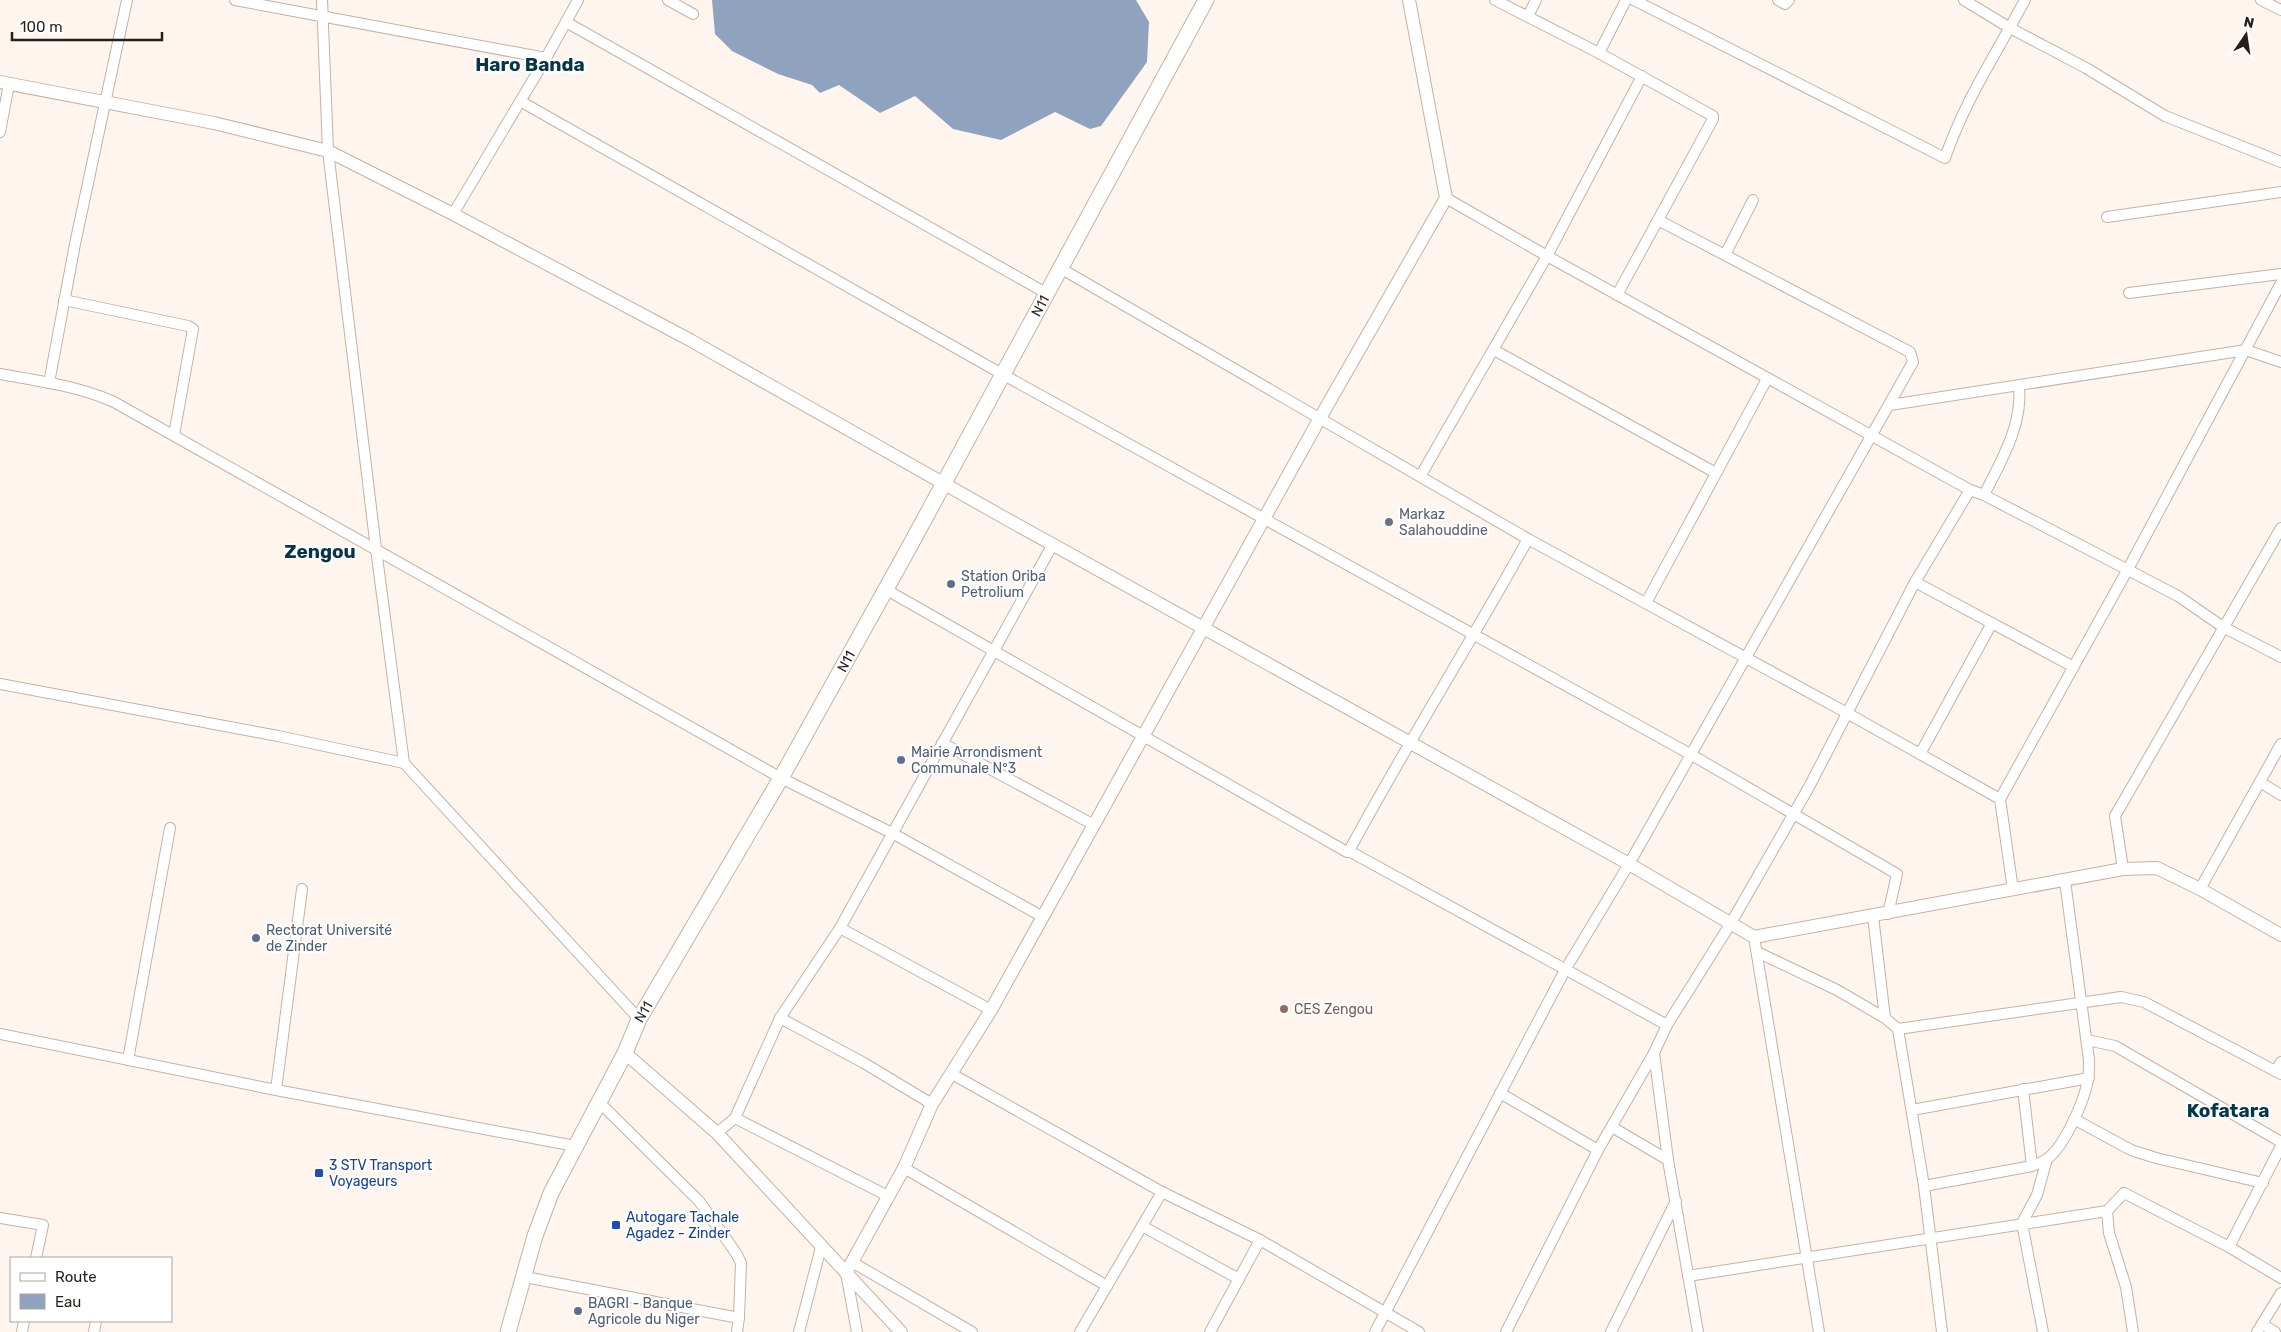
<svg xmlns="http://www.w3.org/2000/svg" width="2281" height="1332" viewBox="0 0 2281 1332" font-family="Rubik,sans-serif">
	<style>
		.water { fill: #8fa3be }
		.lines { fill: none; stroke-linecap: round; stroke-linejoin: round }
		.minor-casing { stroke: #c7b1a2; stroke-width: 12 }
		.tertiary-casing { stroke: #c7b1a2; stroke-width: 14 }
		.primary-casing { stroke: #c7b1a2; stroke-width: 17 }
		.minor { stroke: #fff; stroke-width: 10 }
		.tertiary { stroke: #fff; stroke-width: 12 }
		.primary { stroke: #fff; stroke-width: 15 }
		.worship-dot { fill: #6b7280; stroke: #fff; stroke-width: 2 }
		.service-dot { fill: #5c6f8a; stroke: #fff; stroke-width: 2 }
		.education-dot { fill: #8d6e63; stroke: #fff; stroke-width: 2 }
		.transit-dot { fill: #1a4fb4; stroke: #fff; stroke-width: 2 }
		.labels { text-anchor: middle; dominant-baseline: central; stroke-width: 4; stroke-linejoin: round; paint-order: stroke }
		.street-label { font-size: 14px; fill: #271f1a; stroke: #fff }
		.worship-label { font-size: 14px; fill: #5b616d; stroke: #fff; text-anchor: start }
		.service-label { font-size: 14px; fill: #4e5e75; stroke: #fff; text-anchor: start }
		.education-label { font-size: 14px; fill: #785e54; stroke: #fff; text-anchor: start }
		.transit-label { font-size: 14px; fill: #164399; stroke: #fff; text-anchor: start }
		.district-label { font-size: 19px; font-weight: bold; fill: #043549; stroke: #fff }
	</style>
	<rect width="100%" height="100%" fill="#fff5ef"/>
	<polygon class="water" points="712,0 1136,0 1149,22 1147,62 1101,126 1090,129 1055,112 1001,140 953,129 915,96 880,113 839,85 820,93 812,85 778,74 732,51 715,34"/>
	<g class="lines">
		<g class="minor-casing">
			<g id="minor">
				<polyline points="235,0 546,58"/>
				<polyline points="322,0 328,151 376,549 404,763 639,1019"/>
				<polyline points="668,0 693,14"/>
				<polyline points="1495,0 1599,53 1713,116 1713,119 1617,295"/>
				<path d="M1634 0 1945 158C1965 100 1996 54 2025 0"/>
				<polyline points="1778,0 1785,4 1789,0"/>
				<polyline points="1964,0 2010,28 2086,68 2165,116 2281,162"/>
				<polyline points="2261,0 2281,10"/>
				<polyline points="1528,16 1536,0"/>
				<polyline points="566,22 1046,293"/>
				<polyline points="1599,53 1626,0"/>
				<polyline points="520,101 1002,374 1690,754 1897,874 1888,914"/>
				<polyline points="0,132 9,84"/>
				<polyline points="1446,198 1547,256 1970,490 1984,495 2178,596 2223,627 2281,657"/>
				<polyline points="453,214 546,58 578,0"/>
				<polyline points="2107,217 2281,192"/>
				<polyline points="1725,255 1753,200"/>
				<polyline points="1060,268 1528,539 1847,713 2000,799"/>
				<polyline points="2129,293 2281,274"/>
				<polyline points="64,300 188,326 193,329 174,435"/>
				<polyline points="1494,350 1716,473"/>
				<path d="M0 374C38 381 79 386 114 402L781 778 892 833 1043 917"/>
				<polyline points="49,383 75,244 127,0"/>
				<polyline points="1890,405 2246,350 2281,362"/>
				<polyline points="1421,475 1547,256 1642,76"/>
				<path d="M1984 495C2001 461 2023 425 2019 386"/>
				<polyline points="1915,582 2072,666"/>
				<polyline points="885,589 1347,852 1349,851 1667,1025"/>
				<polyline points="1646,603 1767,379"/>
				<polyline points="0,684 278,736 404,763"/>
				<polyline points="942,743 1094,825"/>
				<polyline points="1920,754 1992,623"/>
				<polyline points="2260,782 2281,795"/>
				<path d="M1349 851C1406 745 1470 644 1528 539"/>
				<polyline points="2123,869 2115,816 2281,528"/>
				<polyline points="2200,889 2281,744"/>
				<polyline points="2013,890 2000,799 2128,569 2281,283"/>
				<polyline points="1873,916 1885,1018 1898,1029 1924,1186 1942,1332"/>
				<polyline points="840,928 991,1010"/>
				<polyline points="1754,937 1819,1332"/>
				<polyline points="1757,952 1837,990 1885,1018"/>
				<polyline points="780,1018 864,1063 932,1104"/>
				<polyline points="1898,1029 2121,997 2144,1002 2281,1074"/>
				<polyline points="0,1034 276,1090 575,1146"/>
				<polyline points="2087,1040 2115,1046 2281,1142"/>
				<polyline points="1654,1053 1668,1160 1698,1332"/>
				<polyline points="128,1060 170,828"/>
				<polyline points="2276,1071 2281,1062"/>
				<polyline points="952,1074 1162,1192 1260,1240 1419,1332"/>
				<polyline points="2023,1089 2032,1166"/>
				<polyline points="276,1090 302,889"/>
				<polyline points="1500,1093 1598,1150"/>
				<polyline points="600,1103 699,1201 736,1253 741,1263 739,1318"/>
				<polyline points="1912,1110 2089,1078"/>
				<polyline points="735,1118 888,1196"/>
				<polyline points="2074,1119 2131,1150 2156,1158 2263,1183"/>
				<polyline points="1612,1127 1668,1160"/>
				<polyline points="717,1133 735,1118 780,1018 840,928 1053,544"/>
				<polyline points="904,1168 1107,1286"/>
				<path d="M1924 1186 2032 1166C2037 1164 2043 1162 2047 1159 2065 1146 2084 1101 2088 1080 2089 1074 2089 1067 2089 1060L2065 881"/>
				<polyline points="2107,1211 2109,1233 2126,1287 2133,1332"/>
				<polyline points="0,1218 43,1225 36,1258"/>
				<polyline points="1142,1226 1239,1279"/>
				<polyline points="2229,1247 2281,1146"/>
				<polyline points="852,1262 972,1332"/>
				<polyline points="846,1273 857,1332"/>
				<polyline points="1688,1276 2107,1211 2124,1193 2229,1247 2281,1278"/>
				<polyline points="525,1277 739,1318 737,1332"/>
				<polyline points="2262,1324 2275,1332"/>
				<polyline points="22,1332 24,1321"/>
				<polyline points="94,1332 96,1321"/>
				<polyline points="799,1332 821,1247"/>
				<polyline points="1080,1332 1162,1192"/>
				<polyline points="1210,1332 1260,1240"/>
				<polyline points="1375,1332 1565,970 1629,864 1913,362 1910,352 1658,220"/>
				<polyline points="1506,1332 1598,1150 1654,1053 1667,1025 1731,923 1809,787 1915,582 1970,490"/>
				<polyline points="1611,1332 1676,1201"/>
				<polyline points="2043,1332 2022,1223 2037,1195 2047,1159"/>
				<polyline points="2257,1332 2281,1293"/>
			</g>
		</g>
		<g class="tertiary-casing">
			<g id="tertiary">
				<polyline points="0,82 214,123 328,151 453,214 690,340 1003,517 1629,864 1754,937 2123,869 2157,868 2200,889 2281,935"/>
				<polyline points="625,1053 717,1133 901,1332"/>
				<polyline points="846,1273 904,1168 932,1104 991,1010 1320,418 1446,198 1409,0"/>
			</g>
		</g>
		<g class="primary-casing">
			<g id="primary">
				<path id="s1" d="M508 1332 535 1236 551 1193 625 1053 639 1019 781 778 906 553 1206 0"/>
			</g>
		</g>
		<use href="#minor" class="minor"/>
		<use href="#tertiary" class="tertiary"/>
		<use href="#primary" class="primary"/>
	</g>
	<circle class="worship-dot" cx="1389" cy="522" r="5"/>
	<g class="service-dot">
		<circle cx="951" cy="584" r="5"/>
		<circle cx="901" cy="760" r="5"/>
		<circle cx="256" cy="938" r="5"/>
		<circle cx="578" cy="1311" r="5"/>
	</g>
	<circle class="education-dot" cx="1284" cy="1009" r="5"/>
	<g class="transit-dot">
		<rect x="314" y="1168" width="10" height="10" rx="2.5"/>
		<rect x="611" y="1220" width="10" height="10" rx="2.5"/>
	</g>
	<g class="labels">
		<g class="street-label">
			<text stroke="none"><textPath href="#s1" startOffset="1159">N11</textPath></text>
			<text stroke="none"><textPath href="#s1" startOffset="754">N11</textPath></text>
			<text stroke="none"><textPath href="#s1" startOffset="349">N11</textPath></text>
		</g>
		<g class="worship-label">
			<text x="1399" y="514">Markaz<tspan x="1399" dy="16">Salahouddine</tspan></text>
		</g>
		<g class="service-label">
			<text x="961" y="576">Station Oriba<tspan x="961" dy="16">Petrolium</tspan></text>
			<text x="911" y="752">Mairie Arrondisment<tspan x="911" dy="16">Communale N°3</tspan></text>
			<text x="266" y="930">Rectorat Université<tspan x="266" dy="16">de Zinder</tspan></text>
			<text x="588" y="1303">BAGRI - Banque<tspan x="588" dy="16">Agricole du Niger</tspan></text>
		</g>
		<g class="education-label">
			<text x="1294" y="1009">CES Zengou</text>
		</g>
		<g class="transit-label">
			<text x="329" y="1165">3 STV Transport<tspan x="329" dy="16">Voyageurs</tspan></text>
			<text x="626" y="1217">Autogare Tachale<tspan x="626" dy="16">Agadez - Zinder</tspan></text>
		</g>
		<g class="district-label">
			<text x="530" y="64">Haro Banda</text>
			<text x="320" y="551">Zengou</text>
			<text x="2228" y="1110">Kofatara</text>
		</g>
	</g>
	<rect x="10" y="1257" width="162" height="65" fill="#ffffff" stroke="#a9a5a3"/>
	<rect x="20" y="1273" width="25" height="8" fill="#ffffff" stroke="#a9a5a3"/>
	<text x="55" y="1282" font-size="15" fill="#271f1a">Route</text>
	<rect x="20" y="1294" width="25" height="15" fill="#8fa3be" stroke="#a9a5a3"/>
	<text x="55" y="1307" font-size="15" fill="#271f1a">Eau</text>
	<g transform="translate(2246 35) rotate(13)" stroke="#ffffff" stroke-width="4" paint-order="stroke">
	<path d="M0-4L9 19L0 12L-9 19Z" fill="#271f1a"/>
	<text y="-8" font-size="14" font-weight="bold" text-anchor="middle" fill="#271f1a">N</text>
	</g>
	<path d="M12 32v8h150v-8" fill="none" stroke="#271f1a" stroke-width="2.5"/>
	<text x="20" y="32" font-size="15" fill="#271f1a" stroke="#ffffff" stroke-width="4" paint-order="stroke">100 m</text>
</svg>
